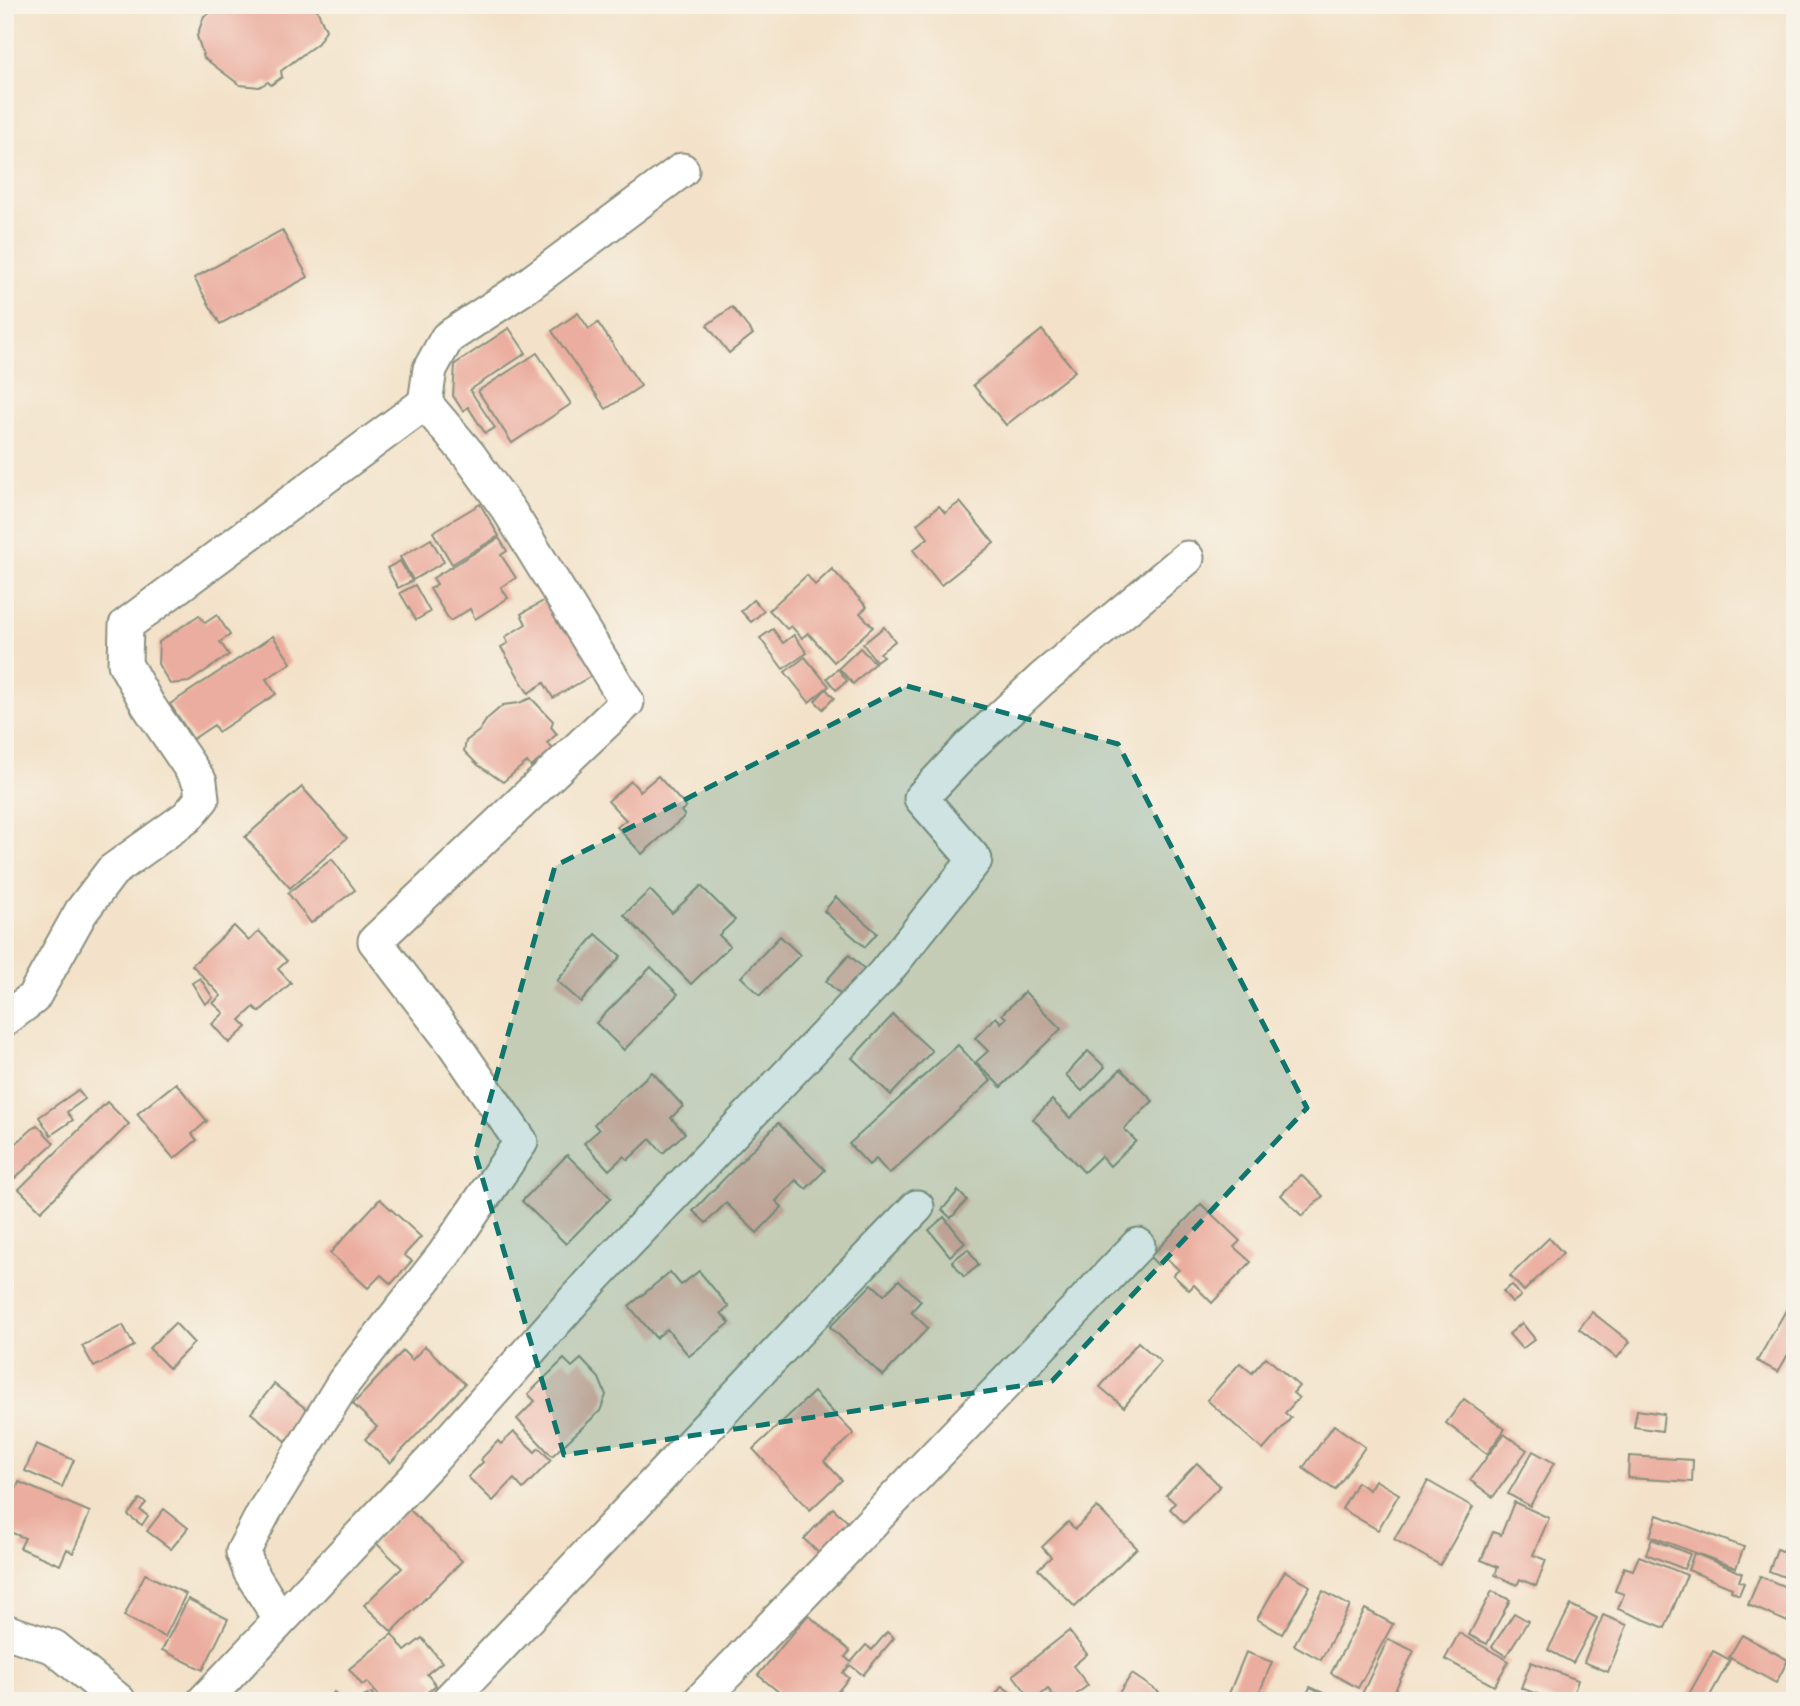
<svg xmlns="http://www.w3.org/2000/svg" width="1800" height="1706" viewBox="0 0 1800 1706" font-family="Dekko,sans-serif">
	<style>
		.building { fill: #ebad9f }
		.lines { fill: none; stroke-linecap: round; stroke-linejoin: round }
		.minor-casing { stroke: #89907e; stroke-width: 37 }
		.minor { stroke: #fff; stroke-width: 33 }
		.marked { fill: #0f766e; fill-opacity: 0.2; stroke: #0f766e; stroke-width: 5; stroke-dasharray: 14 9; stroke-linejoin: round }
	</style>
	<rect width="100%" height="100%" fill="#f7f3e8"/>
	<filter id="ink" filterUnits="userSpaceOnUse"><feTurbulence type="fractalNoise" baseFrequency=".0143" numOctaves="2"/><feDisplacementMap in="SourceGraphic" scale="14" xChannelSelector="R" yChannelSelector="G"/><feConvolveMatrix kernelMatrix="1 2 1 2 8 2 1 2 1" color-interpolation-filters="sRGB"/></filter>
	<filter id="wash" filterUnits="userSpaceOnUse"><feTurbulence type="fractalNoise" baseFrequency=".00686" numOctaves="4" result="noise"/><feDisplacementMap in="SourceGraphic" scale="28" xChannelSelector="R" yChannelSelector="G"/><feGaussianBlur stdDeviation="1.57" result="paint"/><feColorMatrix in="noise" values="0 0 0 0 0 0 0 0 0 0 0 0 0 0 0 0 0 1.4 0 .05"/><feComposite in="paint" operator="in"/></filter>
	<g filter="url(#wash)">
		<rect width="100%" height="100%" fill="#f3e2c9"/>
		<g id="blocks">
			<g class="building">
				<polygon points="224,5 315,5 326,30 318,43 281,71 282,77 271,85 268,82 259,87 240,85 204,58 197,36 204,16"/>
				<polygon points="282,230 308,277 220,324 194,278"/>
				<polygon points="732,307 753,334 729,353 707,325"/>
				<polygon points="578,313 589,329 598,323 641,386 606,409 552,331"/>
				<polygon points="509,328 526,353 470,390 495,428 485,433 468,407 463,411 453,396 455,364"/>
				<polygon points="1042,330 1075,371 1006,425 973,385"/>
				<polygon points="537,353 571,404 512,443 478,391"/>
				<polygon points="960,502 994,543 941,585 913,550 928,538 917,524 939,506 945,513"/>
				<polygon points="480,504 499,536 452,564 433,532"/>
				<polygon points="499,538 507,551 501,555 516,578 501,587 508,598 475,619 470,609 450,621 430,589 437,584 433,578"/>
				<polygon points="431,539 444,562 413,580 400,557"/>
				<polygon points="400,561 412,581 398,588 387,568"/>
				<polygon points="832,569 867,607 860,613 873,627 834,662 808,633 802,638 791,626 787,629 769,610 807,575 815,585"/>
				<polygon points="415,585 430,612 416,620 400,593"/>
				<polygon points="552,596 598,672 553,698 544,683 528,693 501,647 508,643 505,637 526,624 521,614"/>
				<polygon points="753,600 764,611 751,622 741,611"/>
				<polygon points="199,615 205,623 217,615 230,635 220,642 229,655 189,682 170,684 158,664 159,642"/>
				<polygon points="884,627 895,641 880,653 883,656 876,661 863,644"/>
				<polygon points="773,629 783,643 794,635 807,653 783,669 760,638"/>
				<polygon points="273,636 291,663 266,679 276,694 218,732 214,725 193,739 170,704"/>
				<polygon points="860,648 875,663 853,684 839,668"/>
				<polygon points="805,657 829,686 809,702 785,672"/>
				<polygon points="838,669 847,681 836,690 827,678"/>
				<polygon points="826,689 834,698 823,709 815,701"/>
				<polygon points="531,698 553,721 551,727 557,734 547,743 553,749 531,767 527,762 503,782 478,765 464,751 466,741 479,731 487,719 503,705 519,703"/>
				<polygon points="658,776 686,807 681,811 685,816 642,854 617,827 626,820 608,801 631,781 640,791"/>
				<polygon points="302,787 347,838 290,888 245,837"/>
				<polygon points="332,859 355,890 311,923 288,893"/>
				<polygon points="701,886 735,920 719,935 730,946 691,984 624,915 650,890 672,913"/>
				<polygon points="836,897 877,933 865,947 824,911"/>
				<polygon points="234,926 249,941 259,931 287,961 278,969 291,983 259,1012 254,1007 240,1020 247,1027 229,1043 212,1024 224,1013 213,1003 221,996 192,965"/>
				<polygon points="596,934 621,956 581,1002 557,981"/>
				<polygon points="780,936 800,955 760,995 741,977"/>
				<polygon points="849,955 869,973 845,999 826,981"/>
				<polygon points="651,967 678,994 624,1050 596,1023"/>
				<polygon points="200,978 213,998 205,1004 192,983"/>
				<polygon points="1025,992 1061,1029 1001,1087 976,1062 988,1051 975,1038 996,1017 1001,1023 1006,1018 1002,1014"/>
				<polygon points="893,1015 932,1051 891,1095 852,1058"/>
				<polygon points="958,1045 991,1081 889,1174 876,1159 869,1165 849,1144"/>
				<polygon points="1088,1051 1105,1067 1082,1091 1066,1075"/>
				<polygon points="1121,1069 1153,1101 1124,1129 1136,1141 1110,1166 1101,1156 1084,1172 1033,1119 1052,1100 1070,1118"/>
				<polygon points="652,1072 683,1106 671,1118 685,1133 663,1153 650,1139 628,1160 624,1156 609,1170 584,1143 599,1130 594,1124"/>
				<polygon points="176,1083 207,1121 192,1134 197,1140 174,1159 137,1114"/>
				<polygon points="78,1090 85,1099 67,1112 73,1120 51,1135 39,1117"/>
				<polygon points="107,1102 129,1124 41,1211 19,1189"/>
				<polygon points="778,1123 825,1170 806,1189 796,1180 776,1201 782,1207 757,1233 726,1203 706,1223 693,1211"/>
				<polygon points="37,1125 54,1143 15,1178 5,1167 5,1153"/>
				<polygon points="567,1155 611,1198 566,1244 522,1201"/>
				<polygon points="1301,1175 1323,1196 1302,1216 1281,1195"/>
				<polygon points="958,1191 967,1200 951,1218 942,1210"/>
				<polygon points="380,1199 421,1237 404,1255 412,1261 391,1284 381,1275 368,1288 330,1253"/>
				<polygon points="1201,1204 1240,1241 1234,1247 1251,1262 1212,1303 1194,1285 1189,1290 1173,1275 1179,1270 1165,1257 1158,1265 1150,1257"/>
				<polygon points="944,1217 965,1243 950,1256 929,1230"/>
				<polygon points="1549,1238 1563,1253 1524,1291 1510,1276"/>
				<polygon points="968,1249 979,1265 964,1277 952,1261"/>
				<polygon points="699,1271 729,1307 721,1313 730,1323 689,1356 667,1329 656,1338 629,1306 670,1272 681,1285"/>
				<polygon points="899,1280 921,1301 911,1312 928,1328 883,1376 830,1327 872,1284 884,1295"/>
				<polygon points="1512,1285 1521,1296 1512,1303 1503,1291"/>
				<polygon points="1793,1298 1795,1299 1795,1342 1778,1372 1757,1361"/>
				<polygon points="1592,1312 1630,1342 1617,1358 1579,1329"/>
				<polygon points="175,1323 194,1343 169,1368 149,1348"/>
				<polygon points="1522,1323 1535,1339 1522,1349 1509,1334"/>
				<polygon points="123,1325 134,1346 94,1367 82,1346"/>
				<polygon points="1138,1342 1161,1362 1124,1407 1100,1387"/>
				<polygon points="425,1346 465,1384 390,1463 365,1439 377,1427 353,1404 403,1351 412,1360"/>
				<polygon points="1266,1357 1299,1386 1293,1393 1299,1398 1285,1413 1291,1418 1263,1450 1207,1400 1240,1363 1252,1373"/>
				<polygon points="564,1359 572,1367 581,1359 599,1378 606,1395 600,1411 552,1456 517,1419 535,1401 528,1394"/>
				<polygon points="274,1384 309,1411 286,1441 251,1413"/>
				<polygon points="814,1392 854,1434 824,1461 842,1480 810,1510 753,1449"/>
				<polygon points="1464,1399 1505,1429 1487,1454 1446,1423"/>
				<polygon points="1637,1410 1664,1414 1662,1431 1634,1427"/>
				<polygon points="1334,1425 1365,1447 1335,1490 1303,1468"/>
				<polygon points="514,1432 535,1452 539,1448 551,1460 523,1489 514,1479 493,1501 468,1477 483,1462 481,1459 498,1441 501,1444"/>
				<polygon points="1504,1434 1527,1450 1493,1497 1470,1480"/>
				<polygon points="36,1444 74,1460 62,1487 25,1471"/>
				<polygon points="1533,1451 1554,1463 1530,1506 1508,1494"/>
				<polygon points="1629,1456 1693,1460 1692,1482 1628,1478"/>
				<polygon points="1197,1463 1220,1486 1184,1523 1170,1509 1175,1503 1166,1495"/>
				<polygon points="1375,1480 1399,1494 1378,1530 1342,1509 1357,1482 1369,1490"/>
				<polygon points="1428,1481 1473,1507 1440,1565 1394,1539"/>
				<polygon points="19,1482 90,1512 73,1553 67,1549 60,1565 20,1548 25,1538 5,1530 5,1514"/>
				<polygon points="1795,1484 1795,1501 1789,1499"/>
				<polygon points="140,1499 146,1503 140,1510 148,1516 142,1525 128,1515"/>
				<polygon points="1514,1502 1549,1518 1533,1555 1546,1560 1536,1586 1520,1579 1517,1585 1495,1575 1498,1567 1481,1560 1493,1532 1501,1535"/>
				<polygon points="1097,1507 1137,1548 1075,1607 1038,1569 1051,1557 1042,1547 1068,1522 1075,1529"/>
				<polygon points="408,1508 462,1561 392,1632 364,1605 402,1568 375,1542"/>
				<polygon points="833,1508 851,1525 822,1556 804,1539"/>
				<polygon points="164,1509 188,1528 171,1549 147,1531"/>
				<polygon points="1657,1515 1744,1547 1736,1568 1650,1536"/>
				<polygon points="1652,1539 1690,1554 1684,1569 1646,1554"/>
				<polygon points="1777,1549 1795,1556 1795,1581 1769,1571"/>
				<polygon points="1694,1553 1742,1573 1739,1581 1744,1583 1739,1595 1731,1591 1732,1588 1688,1570"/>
				<polygon points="1639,1556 1687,1575 1665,1628 1618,1609 1624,1594 1615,1591 1624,1567 1633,1570"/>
				<polygon points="1285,1571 1310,1586 1282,1634 1257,1619"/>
				<polygon points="145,1574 186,1594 165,1637 124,1616"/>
				<polygon points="1760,1576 1795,1591 1795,1625 1748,1605"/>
				<polygon points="1323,1591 1350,1606 1321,1660 1294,1645"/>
				<polygon points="1492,1591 1510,1600 1487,1644 1469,1635"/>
				<polygon points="188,1599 228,1619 203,1670 162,1650"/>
				<polygon points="1571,1605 1597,1618 1573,1663 1548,1650"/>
				<polygon points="1365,1609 1393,1624 1358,1688 1331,1673"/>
				<polygon points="1514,1613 1528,1621 1506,1656 1492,1647"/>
				<polygon points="808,1615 850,1651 845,1657 851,1662 866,1645 872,1650 887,1632 894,1638 863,1675 850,1665 843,1673 849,1678 830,1701 773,1701 780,1693 758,1675"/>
				<polygon points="1603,1615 1627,1625 1608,1672 1584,1662"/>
				<polygon points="1069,1631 1087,1654 1073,1666 1088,1685 1068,1701 1058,1701 1048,1689 1033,1701 1013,1675"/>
				<polygon points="1459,1633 1509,1661 1494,1686 1445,1659"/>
				<polygon points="392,1634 405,1651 422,1638 442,1662 427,1674 436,1685 417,1701 383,1701 367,1682 362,1685 349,1669"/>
				<polygon points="1742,1635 1788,1660 1776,1683 1729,1657"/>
				<polygon points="1388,1639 1414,1651 1390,1701 1378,1701 1362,1694"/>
				<polygon points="1713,1651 1730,1660 1707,1701 1685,1701"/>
				<polygon points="1246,1652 1272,1662 1256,1701 1240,1701 1228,1696"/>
				<polygon points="1531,1662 1578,1680 1571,1701 1555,1701 1521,1688"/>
				<polygon points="1132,1674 1172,1701 1121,1701 1116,1697"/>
				<polygon points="1002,1686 1022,1701 991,1701"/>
				<polygon points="1310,1687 1341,1701 1304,1701"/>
				<polygon points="334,1692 346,1701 328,1701"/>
				<polygon points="372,1693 376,1701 362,1701 361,1698"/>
			</g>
		</g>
	</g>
	<g filter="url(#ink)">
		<use href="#blocks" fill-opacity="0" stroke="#89907e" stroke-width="2"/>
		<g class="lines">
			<g class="minor-casing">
				<g id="minor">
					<polyline points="425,403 430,369 447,338 525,287 682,170"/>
					<polyline points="5,1019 33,998 81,912 112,871 187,817 202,799 200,782 148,705 125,664 126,625 425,403 469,455 510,512 627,702 375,941 454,1044 521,1142 443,1256 344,1382 265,1510 243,1552 250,1571 280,1619"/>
					<polyline points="5,1631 54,1647 119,1701"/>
					<polyline points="204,1701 432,1460 594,1278 883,975 975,860 921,798 970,746 1042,679 1187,558"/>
					<path d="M448 1701C606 1538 758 1369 917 1207"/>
					<polyline points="700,1701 1138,1245"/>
				</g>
			</g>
			<use href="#minor" class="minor"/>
		</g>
	</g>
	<path class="marked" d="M907 686 1118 744 1307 1108 1052 1381 564 1455 475 1153 555 866Z"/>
	<rect width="1800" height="1706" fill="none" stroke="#f7f3e8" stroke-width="28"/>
</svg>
